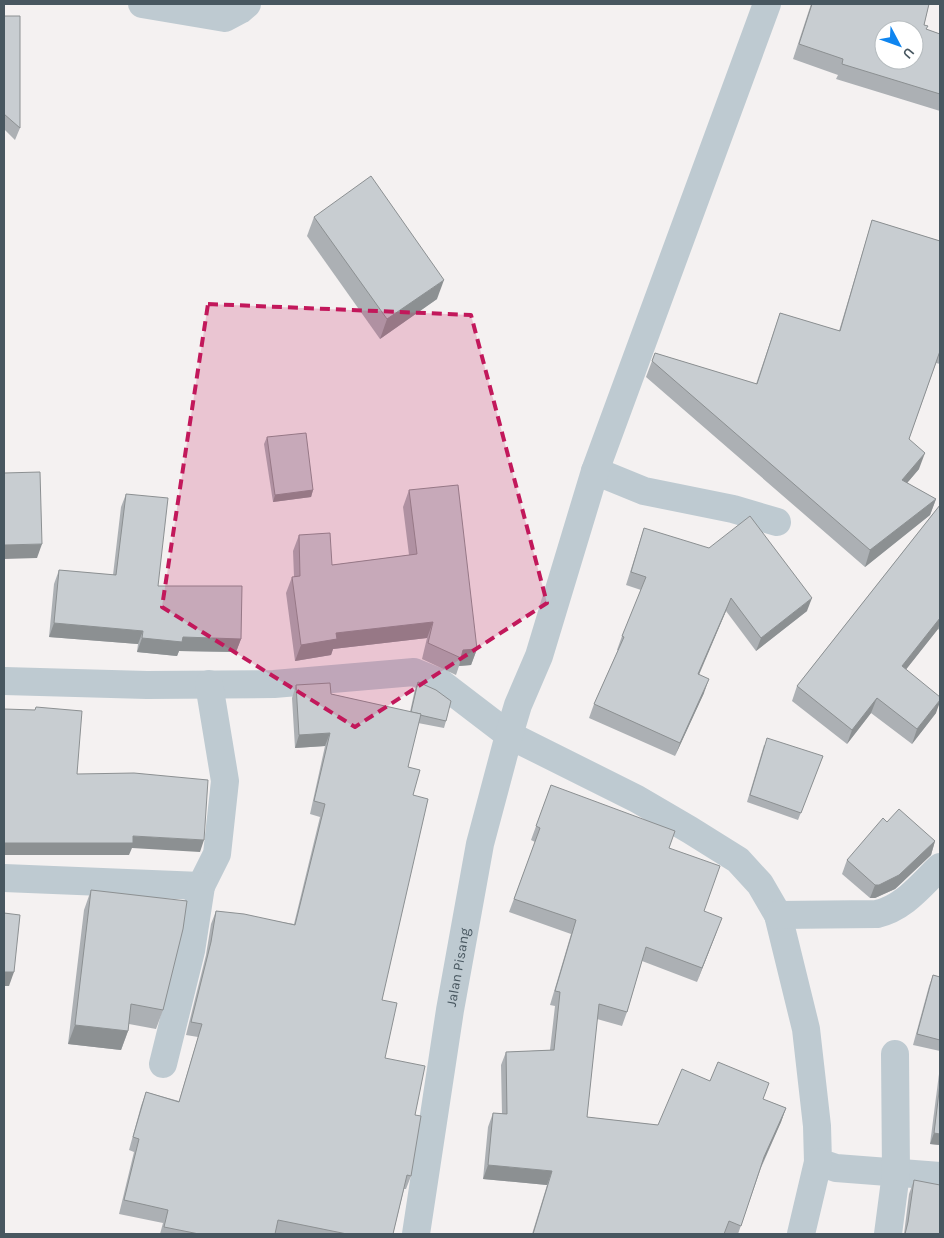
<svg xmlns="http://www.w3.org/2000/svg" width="944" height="1238" viewBox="0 0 944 1238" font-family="Karla,sans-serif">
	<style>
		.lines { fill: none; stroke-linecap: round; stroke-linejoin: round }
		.minor { stroke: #becad1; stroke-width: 28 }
		.tertiary { stroke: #becad1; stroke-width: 28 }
		.wall { fill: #acb0b4 }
		.shaded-wall { fill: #8c9092 }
		.building { fill: #c8cdd1; stroke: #8c9092; fill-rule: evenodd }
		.marked { fill: #c2185b; fill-opacity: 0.2; stroke: #c2185b; stroke-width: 4; stroke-dasharray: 10 6; stroke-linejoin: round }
		.labels { text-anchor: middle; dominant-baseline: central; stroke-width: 4; stroke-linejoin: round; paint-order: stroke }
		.street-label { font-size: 14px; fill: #485760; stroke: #fff }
	</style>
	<rect width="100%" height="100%" fill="#f4f1f1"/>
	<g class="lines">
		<g class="minor">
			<polyline points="142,4 225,18 240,10 247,4"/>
			<polyline points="595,471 644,491 733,509 777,522"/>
			<polyline points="4,681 147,685 274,684 414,672 441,683 509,735 637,799 690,830 738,860 760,884 778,915 806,1029 817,1126 818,1162 836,1168 940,1176"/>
			<polyline points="4,878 201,886 217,854 225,781 209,684"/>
			<path d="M778 915 877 914C904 908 921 885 940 867"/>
			<polyline points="163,1064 191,951 201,886"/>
			<polyline points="801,1234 818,1162"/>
			<polyline points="888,1234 896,1173 895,1054"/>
		</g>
		<path class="tertiary" id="s1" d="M416 1234 450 1010 480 844 509 735 518 705 539 656 595 471 767 4"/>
	</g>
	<g class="wall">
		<polygon points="4,4 4,16 20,128 15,140 4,129"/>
		<polygon points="811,4 929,4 924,25 926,29 940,34 940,111 836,79 838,75 793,59"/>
		<polygon points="314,217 437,299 380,339 307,236"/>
		<polygon points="872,220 940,241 940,364 936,363 909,439 919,469 907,483 936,499 930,515 865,567 646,377 655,353 756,384 780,313 839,331 867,237"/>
		<polygon points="267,437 313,490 311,497 273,502 264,444"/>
		<polygon points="409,490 477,649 471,665 459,666 456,675 422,659 427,638 333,649 331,655 295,661 286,593 292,577 294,577 293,551 299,535 332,565 409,555 403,507"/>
		<polygon points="126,494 158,586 241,639 236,652 179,651 177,656 137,652 138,644 49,637 54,584 59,570 113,575 121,507"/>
		<polygon points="940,505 940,630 938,629 906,669 936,713 912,744 871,713 847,744 792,701 797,686"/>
		<polygon points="644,528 807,611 756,651 726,611 699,675 704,693 675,756 589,718 594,704 618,650 617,650 622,636 641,590 626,585"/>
		<polygon points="418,682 446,721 444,728 418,723 408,767 413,795 382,1000 385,1058 415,1115 411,1176 406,1189 404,1189 393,1234 160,1234 163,1223 119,1214 134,1152 129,1150 141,1106 146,1092 179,1101 198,1037 186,1035 206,955 211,924 216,911 294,924 320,817 310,814 325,746 295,748 292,698 296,685 331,694 410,712 415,689"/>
		<polygon points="764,745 823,756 798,820 747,802"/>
		<polygon points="551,785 669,848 704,911 717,931 697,982 642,961 627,1012 622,1026 597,1019 587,1117 658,1125 710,1081 763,1099 786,1108 781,1122 761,1168 738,1234 532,1234 547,1185 483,1179 488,1127 493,1113 502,1114 501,1065 506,1052 550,1050 555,1006 550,1005 571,934 509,912 535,842 531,840"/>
		<polygon points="935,841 931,855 895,889 875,898 870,898 842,874 847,860"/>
		<polygon points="91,890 163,1010 156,1029 129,1024 128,1031 121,1050 68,1044 84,910"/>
		<polygon points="933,975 940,977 940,1051 913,1045 929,986"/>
		<polygon points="940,1066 940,1145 930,1144"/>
		<polygon points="914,1180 940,1234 904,1234 909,1194"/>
	</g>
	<g class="shaded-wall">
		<polygon points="444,280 437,299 380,339 387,319"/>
		<polygon points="925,453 919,469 896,496 902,480"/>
		<polygon points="313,490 311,497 273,502 275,495"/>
		<polygon points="936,499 930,515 865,567 870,550"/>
		<polygon points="42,544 37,558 4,559 4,545"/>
		<polygon points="731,598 726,611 693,688 698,674"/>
		<polygon points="812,598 807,611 756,651 761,638"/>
		<polygon points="940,618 940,623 938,629 897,681 902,666"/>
		<polygon points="433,622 427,638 333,649 331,655 295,661 301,645 336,633"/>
		<polygon points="54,623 143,631 138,644 49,637"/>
		<polygon points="183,637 241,639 236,652 179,651 177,656 137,652 142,638"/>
		<polygon points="477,649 471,665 459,666 463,650"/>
		<polygon points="709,679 704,693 675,756 680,743"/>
		<polygon points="877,698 871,713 847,744 852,730"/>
		<polygon points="940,700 940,702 936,713 912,744 917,729"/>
		<polygon points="330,733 325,746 295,748 299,735"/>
		<polygon points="133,836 204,840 200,852 132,848 129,855 4,855 4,843"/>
		<polygon points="935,841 931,855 895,889 875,898 870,898 875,885"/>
		<polygon points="722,918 717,931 697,982 702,968"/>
		<polygon points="4,972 14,972 9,986 4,986"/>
		<polygon points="75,1025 128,1031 121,1050 68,1044"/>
		<polygon points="786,1108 781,1122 759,1171 764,1157"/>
		<polygon points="934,1133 940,1134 940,1145 930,1144"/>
		<polygon points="488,1165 552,1171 547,1185 483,1179"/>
	</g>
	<g class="building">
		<polygon points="4,4 4,16 20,16 20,128 4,114"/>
		<path d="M812 4H929L924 25 928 26 926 29 940 34V94L842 64 843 59 799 44ZM884 30H914V60H884Z"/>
		<polygon points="371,176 444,280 387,319 314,217"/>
		<polygon points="872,220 940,241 940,351 909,439 925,453 902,480 936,499 870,550 652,361 655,353 757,384 780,313 840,331"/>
		<polygon points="306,433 313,490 275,495 267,437"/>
		<polygon points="40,472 42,544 4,545 4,473"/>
		<polygon points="458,485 477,649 463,650 461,658 428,643 433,622 336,633 337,639 301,645 292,577 300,576 299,535 330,533 332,565 417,554 409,490"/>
		<polygon points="126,494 168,498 158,586 242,586 241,639 183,637 182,642 142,638 143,631 54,623 59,570 116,575"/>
		<polygon points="940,505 940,618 902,666 940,697 940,700 917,729 877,698 852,730 797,686"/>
		<polygon points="750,516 812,598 761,638 731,598 698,674 709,679 680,743 594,704 624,637 622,636 646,577 631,572 644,528 709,548"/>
		<polygon points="418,682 436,690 451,701 446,721 420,715 421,714 411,712"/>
		<polygon points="330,683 331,694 421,714 408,767 420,770 413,795 428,799 382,1000 397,1003 385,1058 425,1066 415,1115 421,1116 411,1176 407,1175 393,1234 347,1234 278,1220 275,1234 199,1234 164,1227 168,1210 124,1200 139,1139 133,1137 146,1092 179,1102 202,1024 191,1022 211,942 216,911 244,914 295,925 325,804 314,801 330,733 299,735 296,685"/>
		<polygon points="36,707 82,711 77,774 134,773 208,780 204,840 133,836 133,843 4,843 4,709 35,710"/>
		<polygon points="767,738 823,756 801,813 750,795"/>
		<polygon points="551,785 675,831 669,848 720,866 704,911 722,918 702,968 646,947 627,1012 599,1004 587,1117 658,1125 682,1069 710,1081 718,1062 769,1083 763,1099 786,1108 764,1157 741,1226 729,1221 724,1234 533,1234 552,1171 488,1165 493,1113 507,1114 506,1052 554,1050 560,992 555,991 576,920 514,899 540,828 536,826"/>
		<polygon points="899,809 935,841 899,875 879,885 875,885 847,860 883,818 887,822"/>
		<polygon points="91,890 187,901 183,929 163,1010 131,1004 128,1031 75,1025"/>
		<polygon points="4,913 20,915 14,972 4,972"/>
		<polygon points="933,975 940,977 940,1040 917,1034"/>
		<polygon points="940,1084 940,1134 934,1133"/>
		<polygon points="914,1180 940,1185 940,1234 905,1234 908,1222"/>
	</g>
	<path class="marked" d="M208 304 471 315 547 603 355 727 162 607Z"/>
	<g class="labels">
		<g class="street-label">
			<text stroke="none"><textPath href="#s1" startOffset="270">Jalan Pisang</textPath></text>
		</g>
	</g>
	<rect width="944" height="1238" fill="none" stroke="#485760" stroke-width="10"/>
	<g transform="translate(899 45) rotate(131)"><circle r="24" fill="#ffffff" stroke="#b6bcbf"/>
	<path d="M0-4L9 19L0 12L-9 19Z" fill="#0f85ef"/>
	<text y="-8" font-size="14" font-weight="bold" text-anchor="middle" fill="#485760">U</text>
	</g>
</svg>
